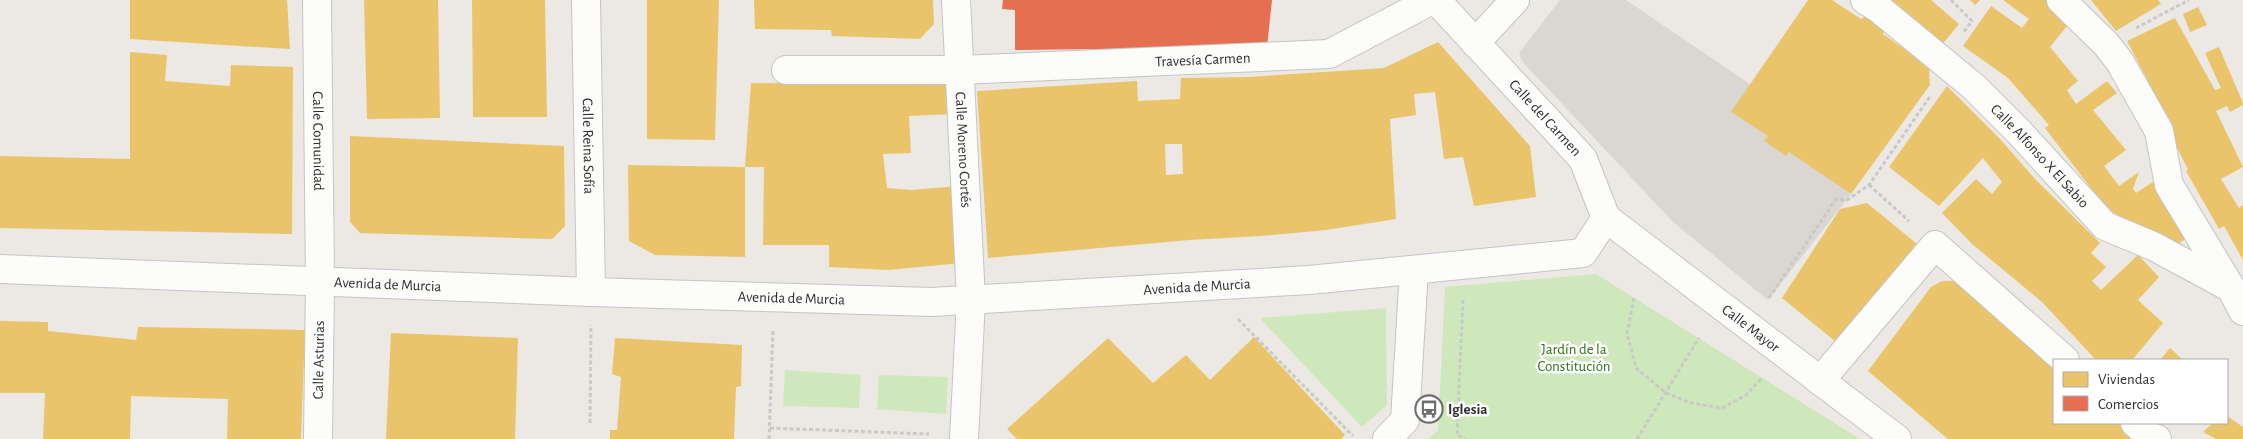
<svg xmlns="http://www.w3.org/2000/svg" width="2243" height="439" viewBox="0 0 2243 439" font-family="'Alegreya Sans',sans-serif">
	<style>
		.green { fill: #cfe8bb }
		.plaza { fill: #dad6d2 }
		.homes { fill: #e9c46a; fill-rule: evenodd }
		.shops { fill: #e76f51 }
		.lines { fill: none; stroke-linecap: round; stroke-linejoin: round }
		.pedestrian-casing { stroke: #c5c4c5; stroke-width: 30 }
		.minor-casing { stroke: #c5c4c5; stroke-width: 30 }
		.tertiary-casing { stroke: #c5c4c5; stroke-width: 30 }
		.path { stroke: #c9c9c8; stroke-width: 3; stroke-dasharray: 4 2.5; stroke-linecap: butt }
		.pedestrian { stroke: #fcfcfb; stroke-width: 28 }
		.minor { stroke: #fcfcfb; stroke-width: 28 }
		.tertiary { stroke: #fcfcfb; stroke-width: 28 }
		.labels { text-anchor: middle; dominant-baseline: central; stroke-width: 5; stroke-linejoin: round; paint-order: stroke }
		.street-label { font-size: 15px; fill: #2e2e2e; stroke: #fff }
		.park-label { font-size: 15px; fill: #2d7117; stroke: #fff }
		.poi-label { font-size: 15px; font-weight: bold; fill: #2e2e2e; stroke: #fff; text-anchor: start }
	</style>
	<rect width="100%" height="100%" fill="#ece8e4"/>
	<g class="green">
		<polygon points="1596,274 1860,439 1428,439 1438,430 1445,287"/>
		<polygon points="1386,308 1387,405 1362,427 1260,318"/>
		<polygon points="785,370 861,375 859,408 783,406"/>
		<polygon points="879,375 948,377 946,414 877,409"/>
	</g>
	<polygon class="plaza" points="1560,0 1626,0 1750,84 1732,112 1768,136 1765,141 1786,155 1789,152 1851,194 1768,300 1674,223 1522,61 1519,53"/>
	<g class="homes">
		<polygon points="130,0 287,0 290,49 130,39"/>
		<polygon points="364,0 438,0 440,118 367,119"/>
		<polygon points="472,0 545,0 547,117 473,117"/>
		<polygon points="647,0 719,0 715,140 647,139"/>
		<polygon points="754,0 933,0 934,24 920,39 832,36 831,30 755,29"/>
		<polygon points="1808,0 1832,0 1861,19 1868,14 1887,24 1883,34 1931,68 1929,72 1930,85 1851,194 1789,152 1786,156 1764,141 1768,136 1731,112"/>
		<polygon points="1886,0 1931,0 1959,24 1941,46"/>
		<polygon points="1970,0 1980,0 1975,5"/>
		<polygon points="2003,0 2046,0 2071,21 2050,47 2078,81 2067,90 2076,104 2107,81 2117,93 2093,110 2126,150 2104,166 2119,186 2139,172 2133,189 2136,193 2159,178 2192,234 2173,248 2106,208 2045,128 2049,125 2008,78 1963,46 1991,6 2022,28 2029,19"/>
		<polygon points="2091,0 2158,0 2161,4 2116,31"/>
		<polygon points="2198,7 2207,25 2190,32 2183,14"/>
		<polygon points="2175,18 2215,90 2221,88 2205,53 2219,47 2243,103 2243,105 2230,112 2227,106 2216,111 2243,167 2221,179 2239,208 2243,205 2243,260 2224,226 2219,229 2186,171 2188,170 2162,116 2165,113 2127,41"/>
		<path d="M1438 42 1530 146 1536 197 1474 206 1463 157 1444 159 1435 92 1414 94 1416 115 1390 119 1396 219 1326 230 1261 236 1189 240 988 258 977 91 1137 81 1138 101 1180 99 1181 78 1249 77 1384 68ZM1165 144H1182L1183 174 1166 175Z"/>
		<polygon points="130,52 167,55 165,81 230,86 231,65 293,67 292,234 0,228 0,156 130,159"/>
		<polygon points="751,83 952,85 954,114 909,116 911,153 883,154 887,188 911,190 958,186 962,263 888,270 829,267 829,245 763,245 764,167 745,167 745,257 655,255 629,241 628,165 745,167"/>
		<polygon points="1947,86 2000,139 2035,179 2100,243 2091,253 2106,267 2092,281 2101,290 2138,255 2159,277 2138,300 2163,323 2133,359 2135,360 2096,360 2042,302 1972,244 1942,213 1976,179 1992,194 2002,182 1983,158 1939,206 1889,167"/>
		<polygon points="350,136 564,146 565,226 552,239 360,233 350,222"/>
		<polygon points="1867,203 1922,248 1846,350 1782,298 1840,209"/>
		<polygon points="1942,281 1956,281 2054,361 2054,423 2120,423 2138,439 1948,439 1943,435 1868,371 1931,287"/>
		<polygon points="0,321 48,322 48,331 136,340 138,327 305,330 301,439 227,439 228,399 131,396 130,439 43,439 45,393 0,393"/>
		<polygon points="391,333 518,338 515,439 386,439"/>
		<polygon points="1254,337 1345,435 1341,439 1017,439 1007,429 1108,338 1153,383 1186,355 1210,380"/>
		<polygon points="615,338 742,345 741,386 736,387 734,439 610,439 610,430 617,430 621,377 612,374"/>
		<polygon points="2170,348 2183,360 2160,360"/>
		<polygon points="2227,416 2243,427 2243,439 2216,439 2203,432 2213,423 2227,423"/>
	</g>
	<polygon class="shops" points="1003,0 1272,0 1267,47 1015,50 1015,10 1002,9"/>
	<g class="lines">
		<g class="pedestrian-casing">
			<g id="pedestrian">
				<path id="s1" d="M961 70 1329 54 1432 0"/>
			</g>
		</g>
		<g class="minor-casing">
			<g id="minor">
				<path id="s2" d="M317 0 320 282 318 439"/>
				<path id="s3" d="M586 0 591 292"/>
				<path id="s4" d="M956 0 971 300 964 439"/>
				<path id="s5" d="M1865 0 1878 8 1974 87 2019 132 2105 226 2153 246 2231 288"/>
				<polyline points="2061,0 2106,44 2120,62 2159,131 2169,185 2231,288 2243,311"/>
				<polyline points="1475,43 1515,0"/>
				<polyline points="786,70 961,70"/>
				<path id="s6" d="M1606 218 1897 439"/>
				<polyline points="1820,381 1935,245 2065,360"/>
				<polyline points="2135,423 2150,436 2157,439"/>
				<polyline points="1387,439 1405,420 1414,270"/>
			</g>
		</g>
		<g class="tertiary-casing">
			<g id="tertiary">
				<path id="s7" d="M0 269 591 292 932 302 1309 280 1583 253 1606 218 1583 159 1436 0"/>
			</g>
		</g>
		<g class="path">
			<polyline points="1951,0 1972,21 1963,33"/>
			<polyline points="2136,28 2189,0"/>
			<polyline points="1869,185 1909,221"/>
			<polyline points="1634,298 1627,334 1636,368 1666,393 1691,403 1722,408 1746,395 1762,378"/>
			<polyline points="1769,298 1836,199 1847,200 1869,185 1931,95"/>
			<polyline points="1463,300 1457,435 1466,439"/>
			<polyline points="1238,319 1353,436"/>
			<polyline points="590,423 591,325"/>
			<polyline points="770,428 929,434"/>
			<polyline points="769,439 773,331"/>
			<polyline points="1637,439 1699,338"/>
		</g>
		<use href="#pedestrian" class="pedestrian"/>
		<use href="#minor" class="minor"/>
		<use href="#tertiary" class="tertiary"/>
	</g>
	<defs>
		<g id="bus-ring" transform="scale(1.4375)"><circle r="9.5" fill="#fff" stroke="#706f6e" stroke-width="1.5"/><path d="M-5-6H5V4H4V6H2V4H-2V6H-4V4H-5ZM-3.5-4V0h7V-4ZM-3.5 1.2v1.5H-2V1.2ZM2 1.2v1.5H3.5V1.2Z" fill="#706f6e"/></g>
	</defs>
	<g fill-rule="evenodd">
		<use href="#bus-ring" x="1429" y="409"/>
	</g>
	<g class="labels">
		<g class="street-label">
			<text stroke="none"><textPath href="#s1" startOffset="242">Travesía Carmen</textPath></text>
			<text transform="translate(1545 118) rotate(47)">Calle del Carmen</text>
			<text stroke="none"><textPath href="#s2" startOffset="141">Calle Comunidad</textPath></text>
			<text stroke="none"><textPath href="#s3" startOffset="146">Calle Reina Sofía</textPath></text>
			<text stroke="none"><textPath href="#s4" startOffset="150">Calle Moreno Cortés</textPath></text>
			<text stroke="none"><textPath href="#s5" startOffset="235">Calle Alfonso X El Sabio</textPath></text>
			<text stroke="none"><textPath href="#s7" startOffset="388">Avenida de Murcia</textPath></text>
			<text stroke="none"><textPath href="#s7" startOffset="1198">Avenida de Murcia</textPath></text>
			<text stroke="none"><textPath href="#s7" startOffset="792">Avenida de Murcia</textPath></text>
			<text stroke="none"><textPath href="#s6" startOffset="182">Calle Mayor</textPath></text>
			<text transform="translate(319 360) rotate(-89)">Calle Asturias</text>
		</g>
		<g class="park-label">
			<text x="1574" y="349">Jardín de la<tspan x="1574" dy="17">Constitución</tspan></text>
		</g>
		<g class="poi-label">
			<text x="1448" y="409">Iglesia</text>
		</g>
	</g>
	<rect x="2053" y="359" width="175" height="65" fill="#ffffff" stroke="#ababab"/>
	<rect x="2063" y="372" width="25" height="15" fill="#e9c46a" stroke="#ababab"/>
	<text x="2098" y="384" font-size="15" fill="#2e2e2e">Viviendas</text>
	<rect x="2063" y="396" width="25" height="15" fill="#e76f51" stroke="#ababab"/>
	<text x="2098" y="409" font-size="15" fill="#2e2e2e">Comercios</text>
</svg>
